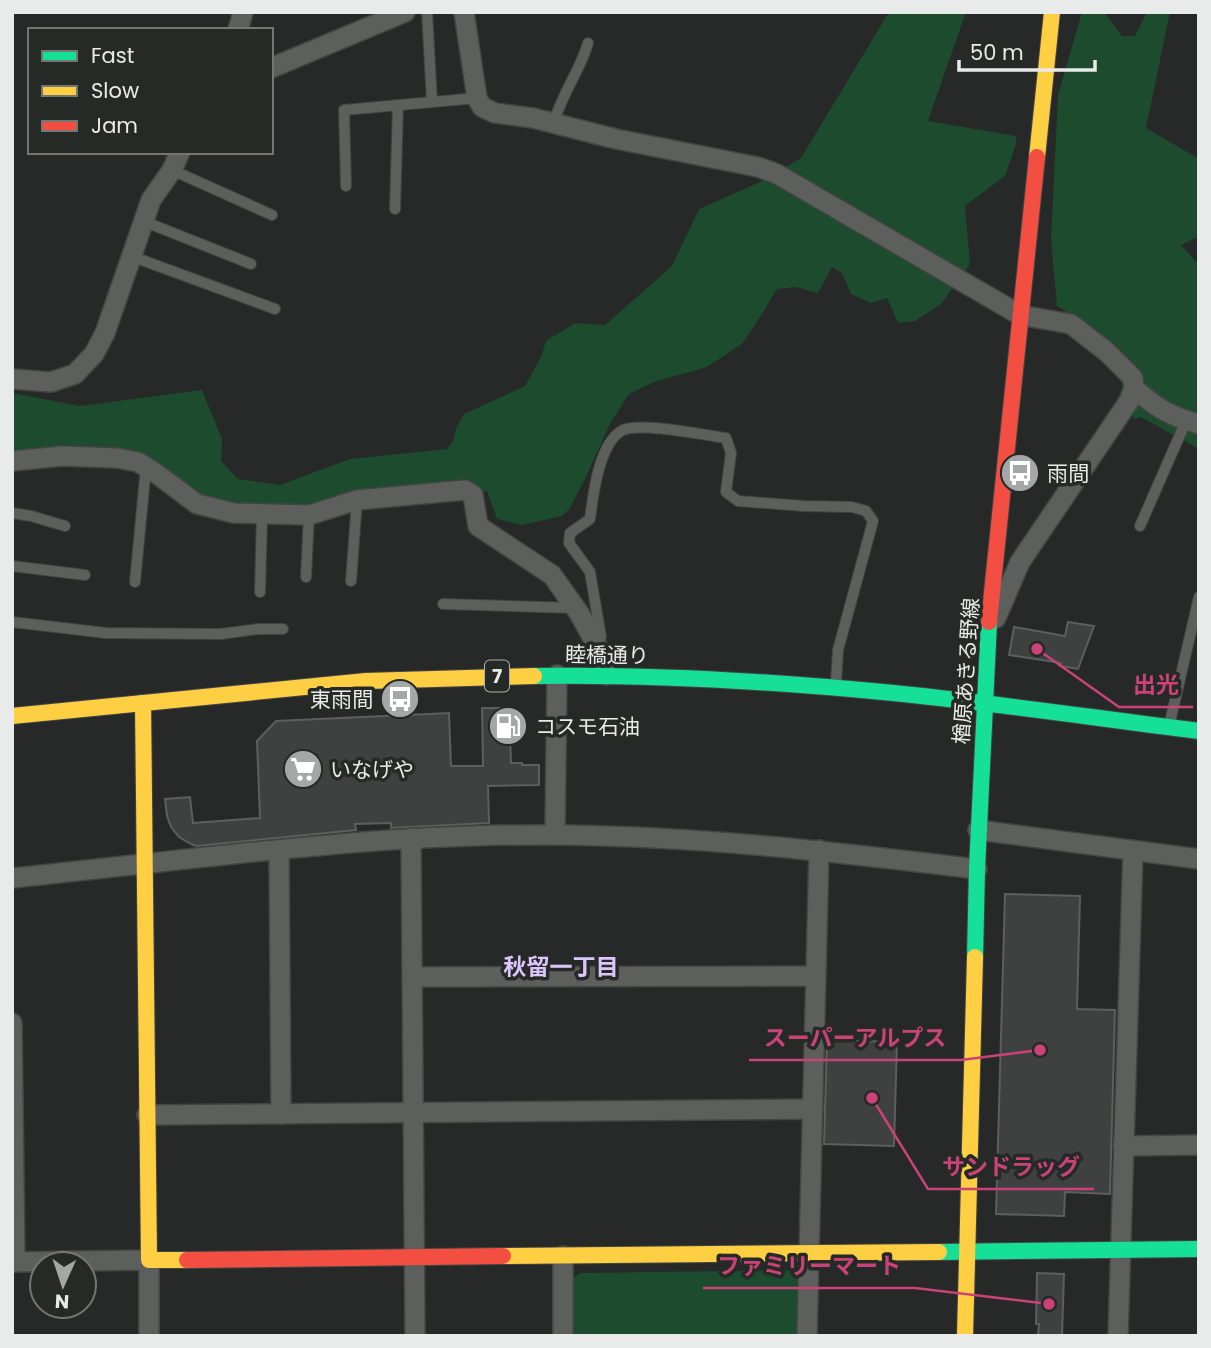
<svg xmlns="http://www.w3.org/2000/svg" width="1211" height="1348" viewBox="0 0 1211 1348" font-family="Poppins,'Noto Sans JP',sans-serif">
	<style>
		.green { fill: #1c4b2e }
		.building { fill: #3f4140; stroke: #5d5f5e; stroke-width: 2 }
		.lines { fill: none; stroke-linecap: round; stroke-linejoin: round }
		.lane-casing { stroke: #434543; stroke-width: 12 }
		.street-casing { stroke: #434543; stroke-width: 22 }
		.fast-casing { stroke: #434543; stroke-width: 18 }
		.slow-casing { stroke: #434543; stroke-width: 18 }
		.jam-casing { stroke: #434543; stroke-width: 18 }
		.lane { stroke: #5d5f5d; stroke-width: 10 }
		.street { stroke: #5d5f5d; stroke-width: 19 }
		.fast { stroke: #16e098; stroke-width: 16 }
		.slow { stroke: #ffcf43; stroke-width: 16 }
		.jam { stroke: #f24e42; stroke-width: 16 }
		.labels { text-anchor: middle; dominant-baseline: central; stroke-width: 7; stroke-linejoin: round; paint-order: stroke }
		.shield { fill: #252a26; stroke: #aeb1ae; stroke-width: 2 }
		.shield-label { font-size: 19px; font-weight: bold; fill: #e8ebe9 }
		.poi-label { font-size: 21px; fill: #e8ebe9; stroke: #252a26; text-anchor: start }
		.street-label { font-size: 21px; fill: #e8ebe9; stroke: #252a26 }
		.neighbourhood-label { font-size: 23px; font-weight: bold; fill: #dcc5fc; stroke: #252a26 }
		.leader { fill: none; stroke: #ca4277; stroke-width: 2.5 }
		.callout-dot { fill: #ca4277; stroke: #252a26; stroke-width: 2.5 }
		.callout-label { font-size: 23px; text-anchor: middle; font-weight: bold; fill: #ca4277; stroke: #252a26; stroke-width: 7; stroke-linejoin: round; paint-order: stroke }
	</style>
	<rect width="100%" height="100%" fill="#262927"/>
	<g class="green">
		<polygon points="889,12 966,12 928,121 1016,136 1016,144 1005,176 965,206 970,264 941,304 915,321 898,323 887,298 871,303 851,294 842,273 832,267 818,293 795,287 777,289 760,317 742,344 707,367 654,382 629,394 610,424 586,477 570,508 562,516 522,525 497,519 487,491 388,489 312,507 215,508 189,485 124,452 12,456 12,393 80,406 202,390 222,439 221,461 238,479 280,485 350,459 447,449 453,441 456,428 464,414 525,386 541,357 546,341 575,323 605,325 672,266 699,209 760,182 801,158"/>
		<polygon points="1082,12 1104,12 1122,36 1135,36 1147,12 1170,12 1146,128 1199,159 1199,236 1181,245 1199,265 1199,449 1141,417 1135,419 1123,403 1121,394 1125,358 1096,330 1057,306 1051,240 1058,95"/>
		<polygon points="791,1270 800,1279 799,1336 571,1336 570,1282 580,1273"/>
	</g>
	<g class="building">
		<polygon points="1068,622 1094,626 1078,669 1060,666 1061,663 1009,655 1014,627 1065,636"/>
		<polygon points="482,708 509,708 511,763 522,763 522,765 539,765 539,785 488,786 489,823 391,828 391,823 355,824 356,830 198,846 193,845 179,837 171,827 167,816 165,799 190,797 193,823 260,818 257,741 276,721 449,713 451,766 483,766"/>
		<polygon points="1005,894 1080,896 1077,1009 1115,1010 1110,1194 1065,1192 1064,1216 996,1214"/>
		<polygon points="827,1040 897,1042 894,1146 824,1144"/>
		<polygon points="1037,1273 1064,1274 1062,1336 1038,1336 1039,1324 1036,1324"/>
	</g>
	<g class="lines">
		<g class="lane-casing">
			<g id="lane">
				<polyline points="427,12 432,102"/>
				<path d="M554 123C561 95 580 71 588 43"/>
				<polyline points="172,170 272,215"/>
				<polyline points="346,186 344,110 477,98"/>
				<polyline points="395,209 398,105"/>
				<polyline points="143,221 251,264"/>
				<polyline points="131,256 275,309"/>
				<polyline points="12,513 31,516 65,526"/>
				<polyline points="1140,526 1186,421"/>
				<polyline points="12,566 85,575"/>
				<polyline points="306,577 309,515"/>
				<polyline points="351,581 357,500"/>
				<polyline points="135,582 146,467"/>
				<polyline points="260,592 262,515"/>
				<polyline points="443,604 575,608"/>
				<polyline points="12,622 106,633 221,634 258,629 283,629"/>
				<path d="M599 641 601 637 590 572 569 543 570 533 590 519C593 495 599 442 623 430 640 422 704 435 726 438L731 453 726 492 738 501 804 506 852 507 866 511 873 521 838 650 836 683"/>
				<polyline points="1170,722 1199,597"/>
			</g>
		</g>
		<g class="street-casing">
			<g id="street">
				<polyline points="464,12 477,98 482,107 495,113 533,118 616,139 758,167 777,174 1020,315 1071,324 1107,352 1133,378 1134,388 1129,401 1020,562 996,618"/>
				<polyline points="238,30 243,12"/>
				<polyline points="271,68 405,12"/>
				<polyline points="12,379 51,382 75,374 94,354 105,333 151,200 172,170 180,152"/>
				<path d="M1134 388C1156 408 1170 416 1199 424"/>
				<polyline points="12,461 62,456 117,458 138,462 157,474 197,504 234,513 309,515 357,500 465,490 473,495 478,526 552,575 579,613 597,646 606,675"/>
				<polyline points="978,830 1199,859"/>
				<polyline points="555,835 557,675"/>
				<polyline points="411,838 415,1336"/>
				<polyline points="279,850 281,1114"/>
				<path d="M12 878C192 860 374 833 555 835 696 836 836 852 977 869"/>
				<polyline points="412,977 815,976"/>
				<polyline points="12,1023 15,1262"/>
				<polyline points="147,1115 813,1109"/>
				<polyline points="1123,1146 1199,1145"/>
				<polyline points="12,1262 149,1260 149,1336"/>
				<polyline points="563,1336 563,1256"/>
				<polyline points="807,1336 819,850"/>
				<polyline points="1118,1336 1133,851"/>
			</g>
		</g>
		<g class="fast-casing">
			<g id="fast">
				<path d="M534 676C650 674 767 681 883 692 989 702 1094 718 1199 731"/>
				<polyline points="975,957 977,869 989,622"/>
				<polyline points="939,1252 1199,1249"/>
			</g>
		</g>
		<g class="slow-casing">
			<g id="slow">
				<polyline points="1037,157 1052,12"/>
				<polyline points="143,703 149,1260 187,1260"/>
				<polyline points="12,716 366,681 534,676"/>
				<polyline points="503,1256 939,1252"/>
				<polyline points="965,1336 975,957"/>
			</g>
		</g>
		<g class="jam-casing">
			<g id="jam">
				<polyline points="989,622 1037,157"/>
				<polyline points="187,1260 503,1256"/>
			</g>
		</g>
		<use href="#lane" class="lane"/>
		<use href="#street" class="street"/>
		<use href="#fast" class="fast"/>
		<use href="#slow" class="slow"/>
		<use href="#jam" class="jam"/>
	</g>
	<defs>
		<g id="bus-disc" transform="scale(2.0125)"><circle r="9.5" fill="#a4a7a5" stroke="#252a26"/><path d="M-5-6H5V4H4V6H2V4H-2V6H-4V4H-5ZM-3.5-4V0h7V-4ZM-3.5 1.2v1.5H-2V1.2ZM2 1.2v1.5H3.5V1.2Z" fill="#fff"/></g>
		<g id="fuel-disc" transform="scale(2.0125)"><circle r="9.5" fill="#a4a7a5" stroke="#252a26"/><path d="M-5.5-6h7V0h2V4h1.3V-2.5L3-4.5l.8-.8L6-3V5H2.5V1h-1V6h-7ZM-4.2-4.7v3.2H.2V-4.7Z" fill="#fff"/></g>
		<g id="supermarket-disc" transform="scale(2.0125)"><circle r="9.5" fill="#a4a7a5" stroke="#252a26"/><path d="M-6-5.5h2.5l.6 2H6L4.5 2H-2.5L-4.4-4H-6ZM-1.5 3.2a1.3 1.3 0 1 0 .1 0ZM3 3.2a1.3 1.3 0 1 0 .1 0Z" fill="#fff"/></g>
	</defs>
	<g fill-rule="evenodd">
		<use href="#bus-disc" x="1020" y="473"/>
		<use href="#bus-disc" x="400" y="699"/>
		<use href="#fuel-disc" x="508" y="726"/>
		<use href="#supermarket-disc" x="303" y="769"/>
	</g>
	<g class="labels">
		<rect class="shield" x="485" y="660.5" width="24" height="31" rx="5"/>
		<g class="shield-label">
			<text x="497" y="676">7</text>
		</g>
		<g class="poi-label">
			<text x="1047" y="473">雨間</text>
			<text x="373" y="699" text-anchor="end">東雨間</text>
			<text x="535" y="726">コスモ石油</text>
			<text x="330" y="769">いなげや</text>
		</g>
		<g class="street-label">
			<text transform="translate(607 655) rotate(1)">睦橋通り</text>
			<text transform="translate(966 671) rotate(-86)">楢原あきる野線</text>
		</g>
		<g class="neighbourhood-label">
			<text x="561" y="967">秋留一丁目</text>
		</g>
	</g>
	<path class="leader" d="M1037 649L1119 707H1193M1040 1050L961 1060H749M872 1098L928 1189H1094M1049 1304L915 1288H703"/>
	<g class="callout-dot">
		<circle cx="1037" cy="649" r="7"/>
		<circle cx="1040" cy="1050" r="7"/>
		<circle cx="872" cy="1098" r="7"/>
		<circle cx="1049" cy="1304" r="7"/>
	</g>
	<g class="callout-label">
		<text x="1156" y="693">出光</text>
		<text x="855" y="1046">スーパーアルプス</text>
		<text x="1011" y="1175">サンドラッグ</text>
		<text x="809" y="1274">ファミリーマート</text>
	</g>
	<rect width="1211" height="1348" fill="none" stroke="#e8ebe9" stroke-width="28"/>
	<rect x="28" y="28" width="245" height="126" fill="#252a26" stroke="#737774" stroke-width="2"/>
	<rect x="42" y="51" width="35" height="10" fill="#16e098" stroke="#737774" stroke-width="2"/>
	<text x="91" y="63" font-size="21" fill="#e8ebe9">Fast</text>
	<rect x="42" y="86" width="35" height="10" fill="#ffcf43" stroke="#737774" stroke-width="2"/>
	<text x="91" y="98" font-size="21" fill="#e8ebe9">Slow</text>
	<rect x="42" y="121" width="35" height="10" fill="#f24e42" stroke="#737774" stroke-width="2"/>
	<text x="91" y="133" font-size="21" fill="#e8ebe9">Jam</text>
	<g transform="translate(63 1285) rotate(183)"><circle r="33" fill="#252a26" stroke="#737774" stroke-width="2"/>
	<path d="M0-5L12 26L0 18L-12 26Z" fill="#a4a7a5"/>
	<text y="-10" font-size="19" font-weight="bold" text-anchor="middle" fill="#e8ebe9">N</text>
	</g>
	<path d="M959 60v10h136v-10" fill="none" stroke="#e8ebe9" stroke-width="3.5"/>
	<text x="970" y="60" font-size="21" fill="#e8ebe9" stroke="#252a26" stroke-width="5" paint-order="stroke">50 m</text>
</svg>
